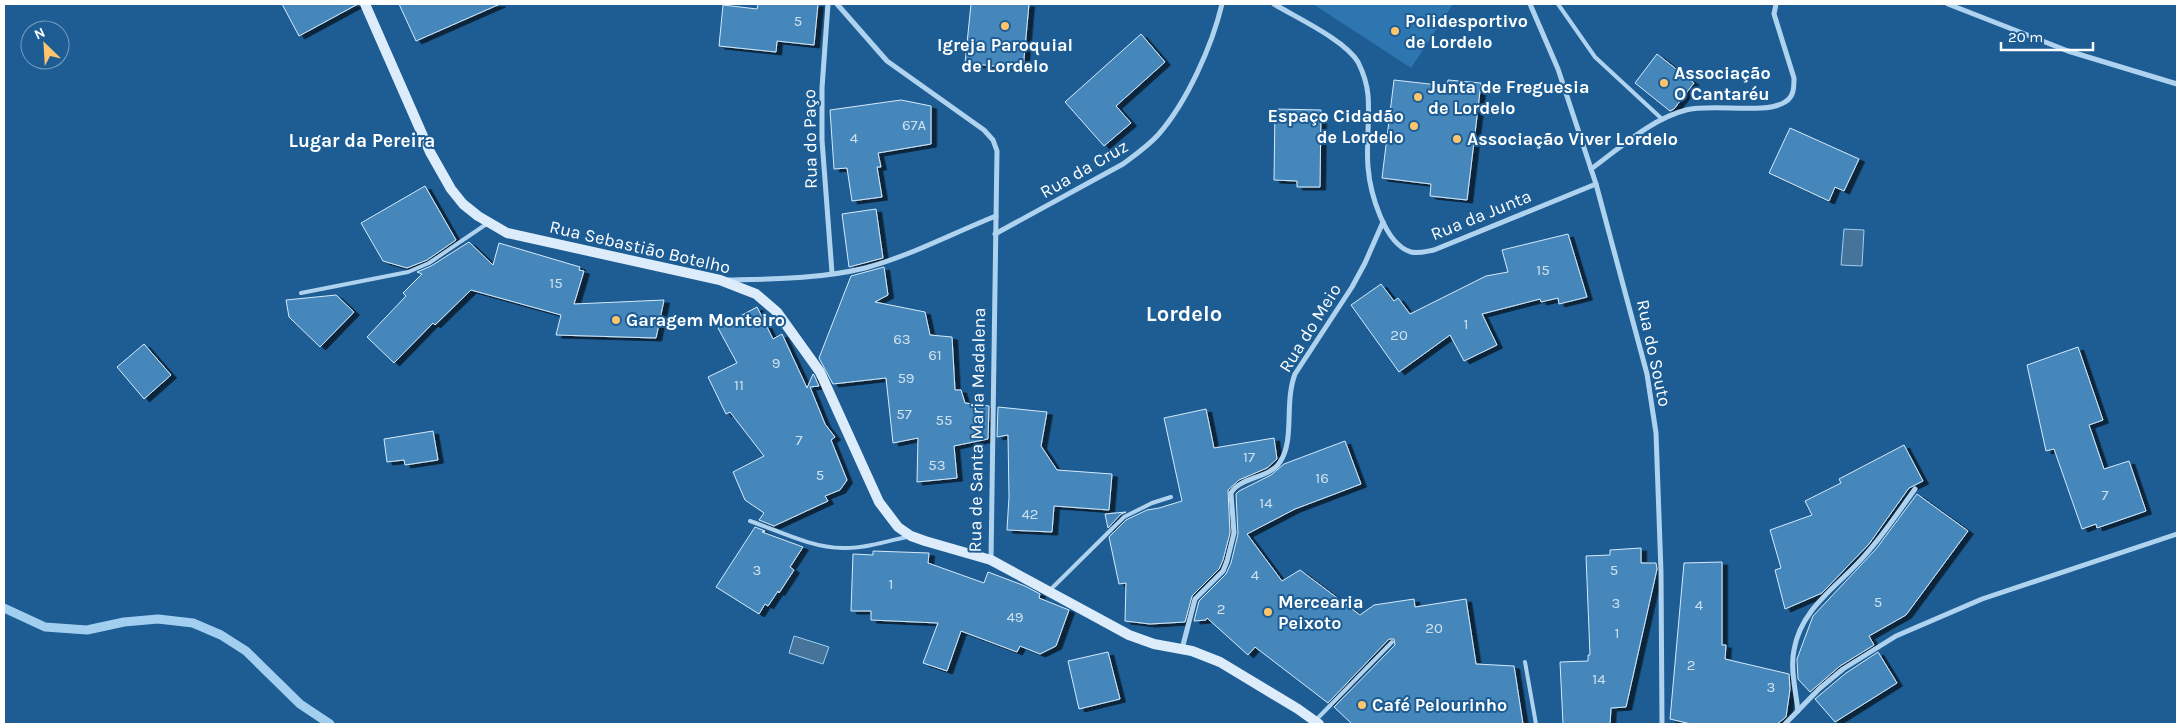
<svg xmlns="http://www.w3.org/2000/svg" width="2181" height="728" viewBox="0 0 2181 728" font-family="Karla,sans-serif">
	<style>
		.green { fill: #2d76b0 }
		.water { fill: #457399; stroke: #a2cff0 }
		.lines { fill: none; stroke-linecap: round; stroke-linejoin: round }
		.stream { stroke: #a2cff0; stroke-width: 9 }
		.building { fill: #4586bb; stroke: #d5eafa; filter: url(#shadow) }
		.lane { stroke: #afd3ef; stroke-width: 4 }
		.street { stroke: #afd3ef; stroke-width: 5 }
		.secondary { stroke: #dcecfb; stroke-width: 10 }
		.poi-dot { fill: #fec56d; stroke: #1d5d94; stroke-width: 2 }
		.labels { text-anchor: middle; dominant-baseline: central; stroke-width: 4; stroke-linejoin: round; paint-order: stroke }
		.number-label { font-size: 15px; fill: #d0e1ee }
		.poi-label { font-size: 18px; font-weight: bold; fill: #fff; stroke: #1d5d94; text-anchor: start }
		.street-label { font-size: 18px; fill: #fff; stroke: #1d5d94 }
		.neighbourhood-label { font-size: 19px; font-weight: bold; fill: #fff; stroke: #1d5d94 }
		.district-label { font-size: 22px; font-weight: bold; fill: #fff; stroke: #1d5d94 }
	</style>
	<defs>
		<filter id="shadow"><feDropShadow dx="5.5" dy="3" stdDeviation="0" flood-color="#0009"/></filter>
	</defs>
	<rect width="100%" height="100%" fill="#1d5d94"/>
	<polygon class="green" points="1313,4 1453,4 1411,68"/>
	<g class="water">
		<polygon points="1844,229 1864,230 1862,266 1841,265"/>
		<polygon points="794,636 829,647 823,664 789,653"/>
	</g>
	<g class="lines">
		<polyline class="stream" points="4,608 45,627 87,630 124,622 158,619 193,623 221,635 246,651 300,704 330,724"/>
	</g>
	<g class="building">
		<polygon points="282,4 358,4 299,36"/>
		<polygon points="399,4 500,4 416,41"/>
		<polygon points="758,4 818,4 814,45 777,41 776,52 719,46 723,5 757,9"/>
		<polygon points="971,4 1029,4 1023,69 965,63"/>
		<polygon points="1141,34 1165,62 1116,106 1131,123 1104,146 1065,102"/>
		<polygon points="1657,54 1694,83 1674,109 1670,111 1635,83"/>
		<polygon points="1394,80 1447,86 1448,80 1481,83 1467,200 1430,196 1431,184 1382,178"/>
		<polygon points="901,100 931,106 931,144 878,153 881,167 877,167 882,197 852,201 847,168 834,169 830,110"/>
		<polygon points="1275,109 1321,110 1320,187 1297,187 1297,181 1274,180"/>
		<polygon points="1790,128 1859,159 1844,191 1835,187 1829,201 1769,173"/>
		<polygon points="425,186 456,240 427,260 407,268 383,261 361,223"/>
		<polygon points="876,209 883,258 849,267 842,214"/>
		<polygon points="1568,234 1587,297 1559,304 1558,298 1541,302 1540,299 1482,314 1497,345 1464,361 1450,335 1399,372 1351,305 1381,284 1394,301 1398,298 1410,314 1486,276 1508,272 1502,250"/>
		<polygon points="469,242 493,265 499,243 580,267 579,270 584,271 574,304 664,300 656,338 556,335 561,315 471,290 435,325 433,323 394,363 367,337 406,296 403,293 422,274 417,272 431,266"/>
		<polygon points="884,267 888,295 875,302 925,312 930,335 952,337 955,390 961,390 965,403 989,406 988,439 954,446 957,478 917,482 918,438 893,443 886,378 833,384 819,358 851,276"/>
		<polygon points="336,295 354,312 320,347 289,317 286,300"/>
		<polygon points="757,307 773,339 782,334 807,388 813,374 814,375 819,386 810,387 825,424 835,437 831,440 847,480 840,490 825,496 828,501 774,526 759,520 764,513 745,500 733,472 764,456 730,412 726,414 708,377 737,363 718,328"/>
		<polygon points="144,344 171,375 144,399 117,367"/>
		<polygon points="2078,347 2103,420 2089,425 2104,469 2129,461 2146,511 2097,528 2096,524 2082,529 2054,449 2046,451 2027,365"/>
		<polygon points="998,407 1047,412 1041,446 1057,470 1112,474 1109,510 1054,506 1052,532 1007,530 1009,497 1008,435 997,437"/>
		<polygon points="1206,409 1214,448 1274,438 1277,459 1267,468 1239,480 1228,490 1230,533 1223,560 1219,569 1192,596 1185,622 1150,624 1125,621 1126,583 1119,584 1109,537 1126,520 1147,510 1159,508 1182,501 1164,418"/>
		<polygon points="433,431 438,460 405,465 404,460 387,462 384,439"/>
		<polygon points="1345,441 1361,484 1295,509 1247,534 1282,581 1300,570 1360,615 1374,605 1414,599 1415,607 1466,599 1476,664 1514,666 1523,724 1352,724 1334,707 1395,645 1394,639 1389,639 1328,703 1255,647 1248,655 1207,618 1206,620 1194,621 1199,601 1226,574 1231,563 1238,534 1236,494 1239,491 1271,475 1284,464"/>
		<polygon points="1904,445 1923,481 1909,488 1869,544 1822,593 1785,609 1775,570 1781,568 1770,530 1812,515 1805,501 1841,483 1839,479"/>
		<polygon points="1917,494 1968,531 1906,615 1869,636 1874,645 1840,666 1810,692 1798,679 1797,659 1813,616 1876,549"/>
		<polygon points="1126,512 1121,514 1108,528 1105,514"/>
		<polygon points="755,527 765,531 762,532 803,547 790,567 794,570 779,593 778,591 768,606 765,604 759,614 716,587"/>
		<polygon points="1641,548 1641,563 1656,563 1657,569 1626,707 1611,708 1610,724 1563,724 1560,662 1588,661 1588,655 1590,655 1586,556 1610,555 1610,550"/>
		<polygon points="873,551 929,553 928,563 984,583 988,572 1025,586 1040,594 1039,598 1069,610 1056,646 1040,654 1020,646 1017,652 961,631 947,671 923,663 938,623 871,620 871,611 851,611 853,554 873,555"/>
		<polygon points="1722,562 1722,645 1726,645 1725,659 1789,674 1790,689 1786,717 1777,724 1691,724 1670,719 1684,563"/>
		<polygon points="1108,652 1120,699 1079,709 1068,661"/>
		<polygon points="1878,652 1897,683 1835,722 1815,699 1846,673"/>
	</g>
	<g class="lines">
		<g class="lane">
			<polyline points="1558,4 1595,57 1662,119"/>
			<polyline points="301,293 408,272 429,263 488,223"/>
			<path d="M750 521C779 531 812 548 843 548 864 549 886 541 907 537"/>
			<polyline points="1050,590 1124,517 1152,503 1171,497"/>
			<polyline points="1525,662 1536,724"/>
			<polyline points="1315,721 1392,642"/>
		</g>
		<g class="street">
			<polyline points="828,4 822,88 822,140 832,273"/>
			<polyline points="837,4 887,61 984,130 993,140 997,151 991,560"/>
			<path d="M1274 4C1297 18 1345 40 1358 62 1363 72 1367 84 1368 95 1370 119 1366 143 1368 167 1370 192 1384 244 1411 252 1419 254 1427 251 1434 250L1596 184"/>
			<polyline points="1530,4 1558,69 1596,184 1647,374 1656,433 1661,572 1662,724"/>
			<polyline points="1948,4 2068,51 2177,84"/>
			<path d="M1591 169C1620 148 1651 119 1686 110 1712 103 1765 115 1785 102 1794 97 1794 87 1794 78L1774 14 1776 4"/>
			<path d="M995 234 1123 164C1135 155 1148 146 1158 135 1187 102 1212 46 1222 4"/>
			<path d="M728 280C773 279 820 279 865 268 910 256 953 233 996 216"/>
			<path d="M1182 649 1195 599 1223 571 1227 561 1234 533 1231 493C1241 476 1269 479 1280 462 1295 440 1284 403 1295 374L1352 287 1365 263 1383 222"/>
			<path d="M1798 711C1796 693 1790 668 1794 650 1801 607 1840 585 1866 554 1884 534 1899 511 1915 489"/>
			<polyline points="1785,724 1819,689 1843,669 1896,636 1982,599 2177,534"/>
		</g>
		<polyline class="secondary" points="365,4 430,152 451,189 463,204 478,216 507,233 720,280 756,294 777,312 820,372 879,502 898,527 911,536 925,541 991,560 1129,635 1154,644 1192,651 1220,662 1298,709 1319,724"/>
	</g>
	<g class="poi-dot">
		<circle cx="1005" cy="26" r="5"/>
		<circle cx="1395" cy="31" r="5"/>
		<circle cx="1664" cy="83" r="5"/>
		<circle cx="1418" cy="97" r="5"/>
		<circle cx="1414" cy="126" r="5"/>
		<circle cx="1457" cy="139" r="5"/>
		<circle cx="616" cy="320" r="5"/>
		<circle cx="1268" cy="612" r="5"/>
		<circle cx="1362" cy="705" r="5"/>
	</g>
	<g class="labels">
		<g class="number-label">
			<text x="798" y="21">5</text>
			<text x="914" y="125">67A</text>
			<text x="854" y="138">4</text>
			<text x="1543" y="270">15</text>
			<text x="556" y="283">15</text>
			<text x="1466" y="324">1</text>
			<text x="1399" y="335">20</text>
			<text x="902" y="339">63</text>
			<text x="935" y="355">61</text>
			<text x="776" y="363">9</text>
			<text x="906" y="378">59</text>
			<text x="739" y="385">11</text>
			<text x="904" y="414">57</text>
			<text x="944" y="420">55</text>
			<text x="799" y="440">7</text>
			<text x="1249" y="457">17</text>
			<text x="937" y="465">53</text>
			<text x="820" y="475">5</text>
			<text x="1322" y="478">16</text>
			<text x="2105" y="495">7</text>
			<text x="1266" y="503">14</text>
			<text x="1030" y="514">42</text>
			<text x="757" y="570">3</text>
			<text x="1614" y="570">5</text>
			<text x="1255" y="575">4</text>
			<text x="891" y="584">1</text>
			<text x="1878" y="602">5</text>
			<text x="1616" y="603">3</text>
			<text x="1699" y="605">4</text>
			<text x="1221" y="609">2</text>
			<text x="1015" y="617">49</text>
			<text x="1434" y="628">20</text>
			<text x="1617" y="633">1</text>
			<text x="1691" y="665">2</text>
			<text x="1599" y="679">14</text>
			<text x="1771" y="687">3</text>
		</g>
		<g class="poi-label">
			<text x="1405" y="21">Polidesportivo<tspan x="1405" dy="21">de Lordelo</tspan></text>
			<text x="1005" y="45" text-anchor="middle">Igreja Paroquial<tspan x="1005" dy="21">de Lordelo</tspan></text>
			<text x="1674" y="73">Associação<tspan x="1674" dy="21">O Cantaréu</tspan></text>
			<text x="1428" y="87">Junta de Freguesia<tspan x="1428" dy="21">de Lordelo</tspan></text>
			<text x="1404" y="116" text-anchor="end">Espaço Cidadão<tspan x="1404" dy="21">de Lordelo</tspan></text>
			<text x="1467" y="139">Associação Viver Lordelo</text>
			<text x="626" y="320">Garagem Monteiro</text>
			<text x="1278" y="602">Mercearia<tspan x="1278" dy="21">Peixoto</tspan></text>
			<text x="1372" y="705">Café Pelourinho</text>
		</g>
		<g class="street-label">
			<text transform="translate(810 139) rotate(-91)">Rua do Paço</text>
			<text transform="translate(1084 169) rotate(-30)">Rua da Cruz</text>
			<text transform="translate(1481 215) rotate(-22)">Rua da Junta</text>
			<text transform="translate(640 247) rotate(13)">Rua Sebastião Botelho</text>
			<text transform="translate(1310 328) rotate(-58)">Rua do Meio</text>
			<text transform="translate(1654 353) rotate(78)">Rua do Souto</text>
			<text transform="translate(977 430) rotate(-89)">Rua de Santa Maria Madalena</text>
		</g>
		<g class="neighbourhood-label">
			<text x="362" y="141">Lugar da Pereira</text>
		</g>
		<g class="district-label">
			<text x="1184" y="314">Lordelo</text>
		</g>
	</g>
	<rect width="2181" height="728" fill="none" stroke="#ffffff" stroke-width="10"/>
	<g transform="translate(45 45) rotate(335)"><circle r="24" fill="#1d5d94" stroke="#779ebf"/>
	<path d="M0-4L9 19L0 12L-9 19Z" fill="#fec56d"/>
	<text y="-8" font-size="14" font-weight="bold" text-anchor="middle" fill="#ffffff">N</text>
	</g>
	<path d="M2001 42v8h92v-8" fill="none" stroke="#ffffff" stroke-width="2.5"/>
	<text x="2008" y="42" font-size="15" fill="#ffffff" stroke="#1d5d94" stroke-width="4" paint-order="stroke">20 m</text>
</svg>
